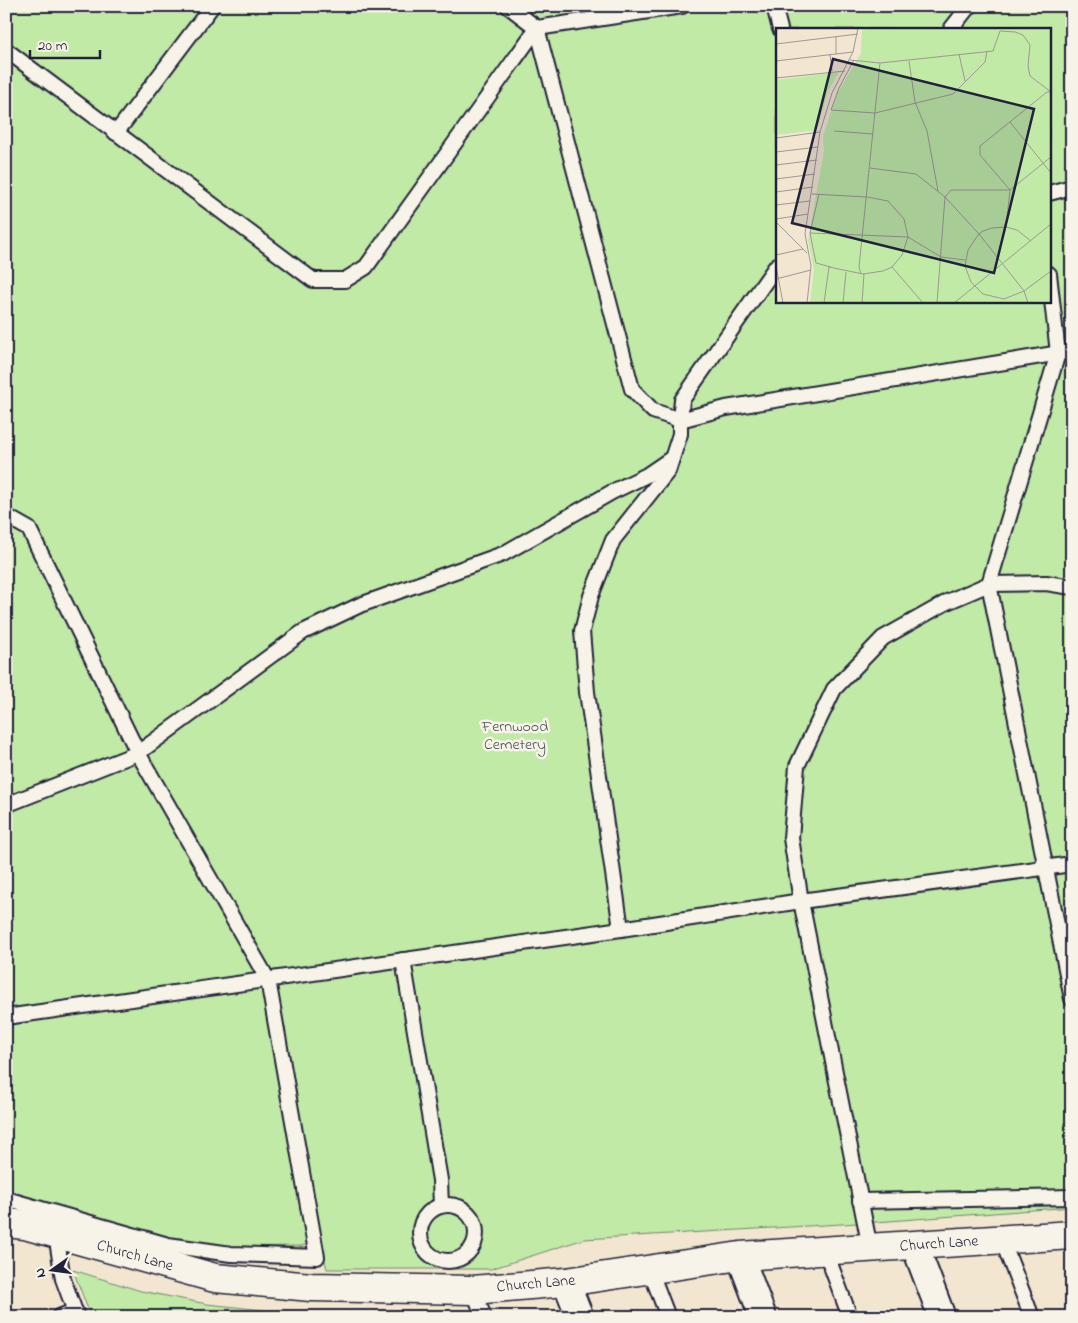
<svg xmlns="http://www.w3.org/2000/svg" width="1078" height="1323" viewBox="0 0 1078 1323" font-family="'Indie Flower',sans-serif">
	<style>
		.green { fill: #c0eaa6; stroke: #718670; fill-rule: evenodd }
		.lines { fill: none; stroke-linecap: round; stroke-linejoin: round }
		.lane-casing { stroke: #22223b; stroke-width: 18 }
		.street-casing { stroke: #22223b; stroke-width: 30 }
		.secondary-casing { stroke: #22223b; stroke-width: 31 }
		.lane { stroke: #f7f3e8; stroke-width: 14 }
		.street { stroke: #f7f3e8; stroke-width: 26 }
		.secondary { stroke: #f7f3e8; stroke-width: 28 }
		.labels { text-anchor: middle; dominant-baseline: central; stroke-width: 5; stroke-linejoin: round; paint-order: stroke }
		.park-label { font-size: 16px; fill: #4a5456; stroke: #f7f3e8 }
		.street-label { font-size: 16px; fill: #22223b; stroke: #f7f3e8 }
		.inset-road { fill: none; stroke: #9f9894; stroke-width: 1 }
		.view { fill: #22223b; fill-opacity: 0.15; stroke: #22223b; stroke-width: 2.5 }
		.inset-edge { fill: none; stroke: #22223b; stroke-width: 2.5 }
	</style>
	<rect width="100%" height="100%" fill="#f2e6d0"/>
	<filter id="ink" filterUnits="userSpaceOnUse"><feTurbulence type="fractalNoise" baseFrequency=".02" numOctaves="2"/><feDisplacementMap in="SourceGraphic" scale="10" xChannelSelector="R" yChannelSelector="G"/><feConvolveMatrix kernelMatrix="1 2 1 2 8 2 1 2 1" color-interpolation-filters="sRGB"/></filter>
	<g filter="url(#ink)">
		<g class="green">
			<path d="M6 6H1072V1207L876 1222 584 1239 491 1269H327L320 1242 301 1246 214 1247 133 1229 6 1190ZM777 29H1049V301H777Z"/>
			<polygon points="73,1270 141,1291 207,1304 282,1312 465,1317 91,1317"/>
		</g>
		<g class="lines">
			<g class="lane-casing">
				<g id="lane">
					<polyline points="508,6 537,28 682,6"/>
					<polyline points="774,6 780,29"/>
					<polyline points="1070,6 1072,8"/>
					<polyline points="951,29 969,6"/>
					<polyline points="6,50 313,280 345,280 366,267 537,28 632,389 653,411 680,420 682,400 777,265"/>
					<polyline points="116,133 212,6"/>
					<polyline points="1049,193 1072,187"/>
					<polyline points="1049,274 1058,353 989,584 1072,999"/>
					<polyline points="6,516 29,529 138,753 268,980 317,1257 231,1254 168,1245 6,1199"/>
					<polyline points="6,805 138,753 303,632 360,605 503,554 612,492 647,475 672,458"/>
					<polyline points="621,929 587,692 582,631 591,596 613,540 668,471 680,434 680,420 726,408 1072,351"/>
					<polyline points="403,960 440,1180 441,1206"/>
					<polyline points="6,1017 621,929 801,901 1072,864"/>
					<polyline points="860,1201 1072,1197"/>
					<circle cx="448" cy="1233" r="28"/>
					<polyline points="56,1234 63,1279 77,1317"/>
					<polyline points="1002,1240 1032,1317"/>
					<polyline points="870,1248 801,901 791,838 797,766 834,689 883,638 947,602 989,584 1046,583 1072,587"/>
					<polyline points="825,1250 850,1317"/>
					<polyline points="650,1270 668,1317"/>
					<polyline points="473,1290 484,1317"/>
					<polyline points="59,1317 75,1311"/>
				</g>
			</g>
			<g class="street-casing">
				<g id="street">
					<polyline points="915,1246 942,1317"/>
					<polyline points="740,1256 763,1317"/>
					<polyline points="566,1282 580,1317"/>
				</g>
			</g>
			<g class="secondary-casing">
				<polyline id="secondary" points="6,1223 25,1225 215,1278 311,1287 473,1290 566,1282 740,1256 1072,1235"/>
			</g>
			<use href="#lane" class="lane"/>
			<use href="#street" class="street"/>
			<use href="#secondary" class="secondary"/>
		</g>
	</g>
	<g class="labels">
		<g class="park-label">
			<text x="515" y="727">Fernwood<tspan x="515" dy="18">Cemetery</tspan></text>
		</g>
		<g class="street-label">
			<text transform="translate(939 1244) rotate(-4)">Church Lane</text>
			<text transform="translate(135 1256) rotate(16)">Church Lane</text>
			<text transform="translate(536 1284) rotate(-5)">Church Lane</text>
		</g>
	</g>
	<g transform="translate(776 28)">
		<rect width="275" height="275" fill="#f2e6d0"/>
		<path d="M99 0H275V275H34L38 242 32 212 48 123 47 108 61 66 85 25 86 2ZM63 44 52 63 41 102 0 107V52Z" fill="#c0eaa6"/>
		<path class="inset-road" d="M0 16 82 6M54 26 56 43M60 26V9M183 26 189 53M74 32 104 35 217 23 224 3 239 4 247 7 254 17 252 38 254 48 275 64M78 32 63 60 55 82 99 85 177 66 209 34 211 23M0 33 77 24M133 33 139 74 151 103 162 163M0 50 69 43M234 94 275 145M58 103 97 106M0 110 44 104M0 124 42 119M0 137 41 132M94 140 140 146 169 169 161 275M0 151 39 146M0 164 37 159M36 166 91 169 112 173 128 191 132 209 126 227 116 239 107 243 87 246 53 239 48 275M43 166 34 205 132 209 165 229 189 232M0 177 34 173M0 191 32 186M0 194 31 225M230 199 234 162 275 129M34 205 40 235 55 239M255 213 241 202 230 199 216 200 207 203 203 206 200 210 192 222 189 238 195 254 207 266 228 271 248 263 203 206 169 169 175 162H234L204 127V118L271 64H275M0 227 27 221M0 238 7 275M116 239 147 275M85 246 83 239 104 35M0 251 35 242M31 275 35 238 29 206 44 104 56 65 77 24 82 0M67 275 70 244M86 275 88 246M178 275 275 196M252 275 248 263 275 243"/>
		<path class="view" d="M57 31 258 81 218 245 16 195Z"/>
		<rect width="275" height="275" class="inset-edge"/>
	</g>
	<rect width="1078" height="1323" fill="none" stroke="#f7f3e8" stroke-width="25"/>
	<rect x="12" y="12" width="1053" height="1298" fill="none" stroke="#22223b" stroke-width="2" filter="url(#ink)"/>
	<g transform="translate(52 1270) rotate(256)" stroke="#f7f3e8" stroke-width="4" paint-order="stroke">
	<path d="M0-4L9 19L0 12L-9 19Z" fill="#22223b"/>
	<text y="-8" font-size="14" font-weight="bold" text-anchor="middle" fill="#22223b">N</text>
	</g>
	<path d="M30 50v8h70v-8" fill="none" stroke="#22223b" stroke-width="2.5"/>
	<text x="38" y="50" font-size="15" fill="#22223b" stroke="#f7f3e8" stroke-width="4" paint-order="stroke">20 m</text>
</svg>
